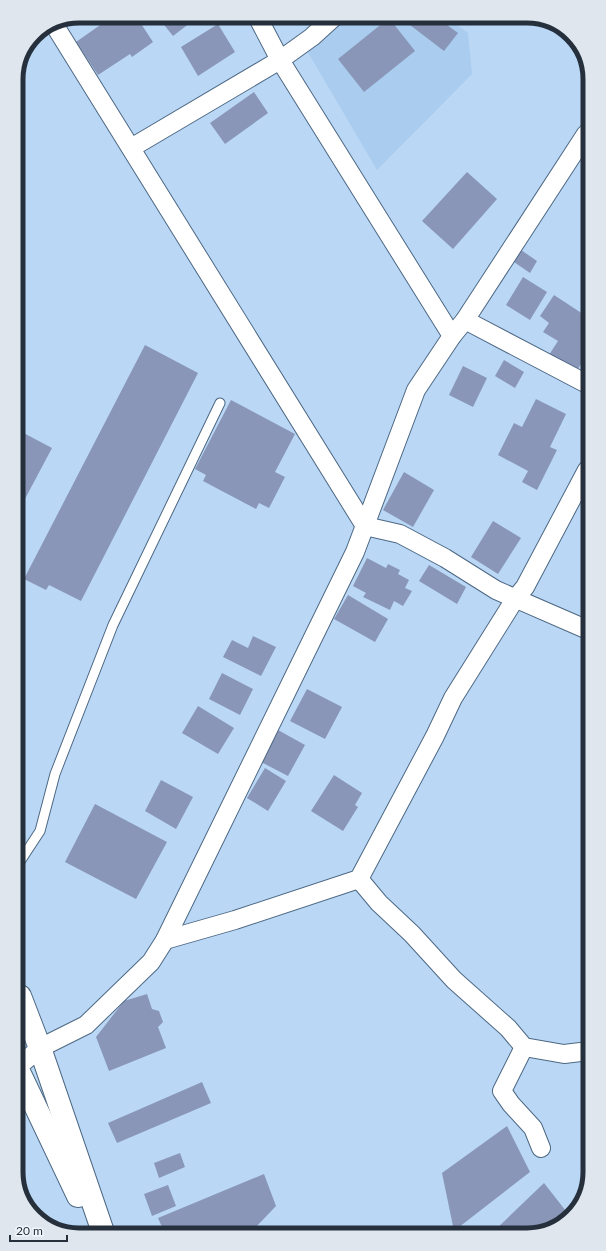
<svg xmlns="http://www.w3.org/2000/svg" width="606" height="1251" viewBox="0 0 606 1251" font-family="Lato,sans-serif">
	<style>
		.built { fill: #a9ccef }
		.building { fill: #8996b8 }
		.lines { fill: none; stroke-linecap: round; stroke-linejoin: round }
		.service-casing { stroke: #4d6883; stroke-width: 11 }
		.minor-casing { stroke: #4d6883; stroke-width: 20 }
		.secondary-casing { stroke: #4d6883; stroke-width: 24 }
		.service { stroke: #fff; stroke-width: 9 }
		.minor { stroke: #fff; stroke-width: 18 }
		.secondary { stroke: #fff; stroke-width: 22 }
		.rim { fill: none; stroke: #25303c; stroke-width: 5 }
	</style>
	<rect width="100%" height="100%" fill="#bad8f6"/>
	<polygon class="built" points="351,16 445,16 468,33 472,74 377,170 306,49"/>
	<g class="building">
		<polygon points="79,16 90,16 77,24 74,18"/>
		<polygon points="113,16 136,16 153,42 132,57 130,54 98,75 76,42"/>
		<polygon points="157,16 199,16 173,36"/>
		<polygon points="417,16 435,16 458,33 444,51 410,25"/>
		<polygon points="389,18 415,51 364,92 338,59"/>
		<polygon points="218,24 235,52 198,76 181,47"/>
		<polygon points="254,92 268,113 225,144 210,123"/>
		<polygon points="467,172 497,199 453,249 422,221"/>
		<polygon points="521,250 537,261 530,273 514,262"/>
		<polygon points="523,277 547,292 530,320 506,305"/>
		<polygon points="554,295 586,316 587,355 576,372 549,355 558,341 543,332 549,323 540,316"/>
		<polygon points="145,345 198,373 81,601 49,585 46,590 24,579"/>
		<polygon points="504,360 524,372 515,388 495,376"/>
		<polygon points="463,366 487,378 473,407 449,395"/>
		<polygon points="536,399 566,414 550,447 557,450 537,490 522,482 528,471 498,455 514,423 522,427"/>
		<polygon points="231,400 295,434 275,472 285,477 269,508 259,503 256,509 203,481 206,475 195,469"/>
		<polygon points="18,430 52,448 18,512"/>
		<polygon points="404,472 434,490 413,527 383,510"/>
		<polygon points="493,521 521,538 498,574 471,557"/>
		<polygon points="367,558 386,568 388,564 400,570 398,574 409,580 405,588 412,591 403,606 394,601 390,610 363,597 366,593 353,586"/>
		<polygon points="429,565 466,587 457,604 419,581"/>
		<polygon points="348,595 388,619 375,642 334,619"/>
		<polygon points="253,636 276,647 261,676 223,657 232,640 248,648"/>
		<polygon points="222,673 253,689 240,715 209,699"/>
		<polygon points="307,689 342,707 325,739 290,721"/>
		<polygon points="198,706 234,728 218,754 182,733"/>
		<polygon points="278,730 305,745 288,776 261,762"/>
		<polygon points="265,768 286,781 268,811 247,798"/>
		<polygon points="334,775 362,793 355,805 358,807 343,831 311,811"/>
		<polygon points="161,780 193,797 176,829 145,811"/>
		<polygon points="95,804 167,842 136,899 65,862"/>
		<polygon points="147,994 152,1009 159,1011 163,1022 158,1027 166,1048 109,1071 96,1037 124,1001"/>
		<polygon points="202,1082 211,1103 117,1143 108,1123"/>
		<polygon points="507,1126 530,1172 454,1231 442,1173"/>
		<polygon points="180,1153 185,1167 159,1178 154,1163"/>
		<polygon points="264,1174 276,1206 252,1231 247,1233 165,1234 158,1218"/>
		<polygon points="544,1183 569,1215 551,1230 494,1231"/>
		<polygon points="168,1185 176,1206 152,1216 144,1194"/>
	</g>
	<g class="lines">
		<g class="service-casing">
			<polyline id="service" points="19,863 40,831 55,774 113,625 220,403"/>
		</g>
		<g class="minor-casing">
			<g id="minor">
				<polyline points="257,16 280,60 452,336"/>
				<polyline points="55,26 365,526 400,534 445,558 496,590 588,630"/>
				<polyline points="131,148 280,60 312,37 335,16"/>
				<polyline points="465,320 587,384"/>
				<polyline points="359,879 379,903 412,934 454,980 508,1028 524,1047 564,1054 589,1051"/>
				<polyline points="165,940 235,920 359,879 435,736 453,698 515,599 525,587 587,470"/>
				<polyline points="524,1047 502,1091 511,1104 533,1128 541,1148"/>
				<polyline points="20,1065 40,1048 86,1025 151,962 165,940 355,552 416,390 452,336 465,320 586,134"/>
			</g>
		</g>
		<g class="secondary-casing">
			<g id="secondary">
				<polyline points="20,996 40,1048 104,1235"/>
				<polyline points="20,1074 78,1196"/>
			</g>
		</g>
		<use href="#service" class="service"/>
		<use href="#minor" class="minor"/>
		<use href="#secondary" class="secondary"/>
	</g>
	<path d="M0 0H606V1251H0ZM79 23H527A56 56 0 0 1 583 79V1172A56 56 0 0 1 527 1228H79A56 56 0 0 1 23 1172V79A56 56 0 0 1 79 23Z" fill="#e0e6ed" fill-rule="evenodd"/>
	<path class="rim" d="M79 23H527A56 56 0 0 1 583 79V1172A56 56 0 0 1 527 1228H79A56 56 0 0 1 23 1172V79A56 56 0 0 1 79 23Z"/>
	<path d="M10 1235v6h57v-6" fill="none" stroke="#25303c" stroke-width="2"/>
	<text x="16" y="1235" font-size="12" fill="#25303c" stroke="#f0f6fc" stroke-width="3" paint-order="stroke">20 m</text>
</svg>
